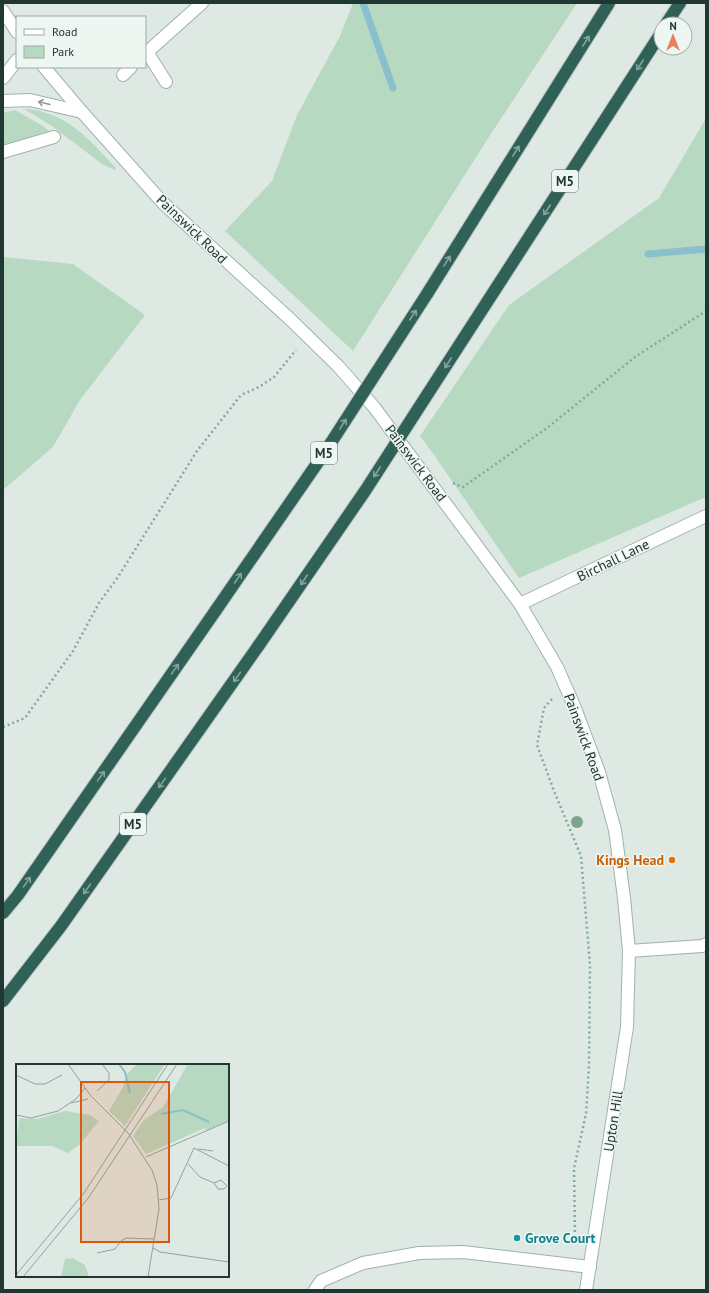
<svg xmlns="http://www.w3.org/2000/svg" width="709" height="1293" viewBox="0 0 709 1293" font-family="'PT Sans',sans-serif">
	<style>
		.green { fill: #b8d9c1 }
		.lines { fill: none; stroke-linecap: round; stroke-linejoin: round }
		.stream { stroke: #89c0cb; stroke-width: 7 }
		.service-casing { stroke: #a2b0ab; stroke-width: 14 }
		.minor-casing { stroke: #a2b0ab; stroke-width: 14 }
		.tertiary-casing { stroke: #a2b0ab; stroke-width: 14 }
		.secondary-casing { stroke: #9eb4ac; stroke-width: 14 }
		.motorway-casing { stroke: #bcc3c1; stroke-width: 14 }
		.path { stroke: #81aa9e; stroke-width: 2.5; stroke-dasharray: 2 3; stroke-linecap: butt }
		.service { stroke: #fff; stroke-width: 12 }
		.minor { stroke: #fff; stroke-width: 12 }
		.tertiary { stroke: #fff; stroke-width: 12 }
		.secondary { stroke: #fff; stroke-width: 12 }
		.motorway { stroke: #2f6157; stroke-width: 12 }
		.motorway-bridge-casing { stroke: #bcc3c1; stroke-width: 14; stroke-linecap: butt }
		.motorway-bridge { stroke: #2f6157; stroke-width: 12 }
		.tree { fill: #7da48d }
		.oneway { stroke: #85a49d }
		.oneway2 { stroke: #909b98 }
		.food-dot { fill: #e8710a; stroke: #eef6f2; stroke-width: 1.5 }
		.culture-dot { fill: #0f9aa8; stroke: #eef6f2; stroke-width: 1.5 }
		.labels { text-anchor: middle; dominant-baseline: central; stroke-width: 3; stroke-linejoin: round; paint-order: stroke }
		.shield { fill: #eef6f2; stroke: #5e706b; stroke-width: 1 }
		.shield-label { font-size: 13px; font-weight: bold; fill: #213731 }
		.street-label { font-size: 14px; fill: #213731; stroke: #eef6f2 }
		.food-label { font-size: 14px; font-weight: bold; fill: #c56008; stroke: #eef6f2; text-anchor: end }
		.culture-label { font-size: 14px; font-weight: bold; fill: #0d838f; stroke: #eef6f2; text-anchor: start }
		.inset-river { fill: none; stroke: #89c0cb; stroke-width: 2 }
		.inset-road { fill: none; stroke: #92a29c; stroke-width: 1 }
		.view { fill: #de570e; fill-opacity: 0.15; stroke: #de570e; stroke-width: 2 }
		.inset-edge { fill: none; stroke: #213731; stroke-width: 2 }
	</style>
	<rect width="100%" height="100%" fill="#dee9e4"/>
	<g class="green">
		<polygon points="353,3 577,3 487,140 353,351 225,231 272,181 297,115 340,36"/>
		<path d="M24 109C32 109 38 110 46 113 77 123 94 145 116 168L115 170 102 164 52 126Z"/>
		<polygon points="15,110 43,126 49,131 3,146 3,113"/>
		<polygon points="706,118 706,497 519,578 434,455 420,436 509,305 659,198"/>
		<polygon points="3,257 73,264 145,315 80,400 53,447 3,490"/>
	</g>
	<g class="lines">
		<g class="stream">
			<polyline points="363,3 393,88"/>
			<polyline points="648,254 706,249"/>
		</g>
		<g class="service-casing">
			<g id="service">
				<polyline points="3,152 54,137"/>
				<polyline points="315,1290 321,1281 363,1263 419,1253 463,1252 590,1267"/>
			</g>
		</g>
		<g class="minor-casing">
			<g id="minor">
				<polyline points="147,52 166,82"/>
				<polyline points="145,54 202,3"/>
				<polyline points="123,75 131,67"/>
				<polyline points="629,951 702,946 706,944"/>
			</g>
		</g>
		<g class="tertiary-casing">
			<g id="tertiary">
				<polyline points="3,78 17,60"/>
				<polyline points="3,101 30,100 82,112"/>
				<polyline points="520,604 706,516"/>
			</g>
		</g>
		<g class="secondary-casing">
			<g id="secondary">
				<polyline points="3,11 17,32"/>
				<polyline points="44,67 82,112 163,203 292,321 338,366 374,407 520,604 557,667 575,708 599,772 615,830 624,898 629,951 627,1027 586,1290"/>
			</g>
		</g>
		<g class="motorway-casing">
			<g id="motorway">
				<polyline points="666,24 680,3"/>
				<polyline points="427,294 609,3"/>
				<polyline points="469,330 661,33"/>
				<polyline points="3,913 18,895 216,610"/>
				<polyline points="3,1001 61,926 259,645"/>
			</g>
		</g>
		<g class="path">
			<polyline points="453,483 463,487 547,428 635,357 706,311"/>
			<polyline points="552,699 544,708 537,745 554,791 581,856 590,965 589,1065 586,1114 574,1168 575,1236"/>
			<polyline points="3,727 25,718 73,651 99,603 116,580 197,451 241,395 259,387 274,377 296,350"/>
		</g>
		<use href="#service" class="service"/>
		<use href="#minor" class="minor"/>
		<use href="#tertiary" class="tertiary"/>
		<use href="#secondary" class="secondary"/>
		<use href="#motorway" class="motorway"/>
		<g class="motorway-bridge-casing">
			<g id="motorway-bridge">
				<polyline points="216,610 325,452 427,294"/>
				<polyline points="259,645 365,491 469,330"/>
			</g>
		</g>
		<use href="#motorway-bridge" class="motorway-bridge"/>
	</g>
	<circle class="tree" cx="577" cy="822" r="6"/>
	<defs><path id="oneway-shaft" d="M-6 0H5M1.5-3L5.5 0L1.5 3" fill="none" stroke-width="1.6" stroke-linecap="round" stroke-linejoin="round"/></defs>
	<g class="oneway">
		<use href="#oneway-shaft" transform="translate(586 41) rotate(-58)"/>
		<use href="#oneway-shaft" transform="translate(640 65) rotate(123)"/>
		<use href="#oneway-shaft" transform="translate(516 151) rotate(-58)"/>
		<use href="#oneway-shaft" transform="translate(547 210) rotate(123)"/>
		<use href="#oneway-shaft" transform="translate(447 261) rotate(-58)"/>
		<use href="#oneway-shaft" transform="translate(413 315) rotate(-57)"/>
		<use href="#oneway-shaft" transform="translate(448 363) rotate(123)"/>
		<use href="#oneway-shaft" transform="translate(343 424) rotate(-57)"/>
		<use href="#oneway-shaft" transform="translate(377 472) rotate(123)"/>
		<use href="#oneway-shaft" transform="translate(238 578) rotate(-56)"/>
		<use href="#oneway-shaft" transform="translate(304 580) rotate(124)"/>
		<use href="#oneway-shaft" transform="translate(175 669) rotate(-55)"/>
		<use href="#oneway-shaft" transform="translate(237 677) rotate(125)"/>
		<use href="#oneway-shaft" transform="translate(101 776) rotate(-55)"/>
		<use href="#oneway-shaft" transform="translate(162 783) rotate(125)"/>
		<use href="#oneway-shaft" transform="translate(27 882) rotate(-55)"/>
		<use href="#oneway-shaft" transform="translate(87 889) rotate(125)"/>
	</g>
	<use class="oneway2" href="#oneway-shaft" transform="translate(44 103) rotate(-166)"/>
	<circle class="food-dot" cx="672" cy="860" r="4"/>
	<circle class="culture-dot" cx="517" cy="1238" r="4"/>
	<g class="labels">
		<g class="shield">
			<rect x="552" y="170" width="26" height="22" rx="3"/>
			<rect x="311" y="442" width="26" height="22" rx="3"/>
			<rect x="120" y="813" width="26" height="22" rx="3"/>
		</g>
		<g class="shield-label">
			<text x="565" y="181">M5</text>
			<text x="324" y="453">M5</text>
			<text x="133" y="824">M5</text>
		</g>
		<g class="street-label">
			<text transform="translate(192 229) rotate(44)">Painswick Road</text>
			<text transform="translate(416 463) rotate(53)">Painswick Road</text>
			<text transform="translate(613 560) rotate(-26)">Birchall Lane</text>
			<text transform="translate(584 737) rotate(70)">Painswick Road</text>
			<text transform="translate(613 1121) rotate(-81)">Upton Hill</text>
		</g>
		<g class="food-label">
			<text x="664" y="860">Kings Head</text>
		</g>
		<g class="culture-label">
			<text x="525" y="1238">Grove Court</text>
		</g>
	</g>
	<g transform="translate(16 1064)">
		<rect width="213" height="213" fill="#dee9e4"/>
		<path d="M121 0H149L109 62 93 47 107 23 110 11ZM172 0H213V57L191 66 189 64 130 90 117 72 128 56 147 43ZM49 47 74 51 83 57 63 81 52 89 36 82H0L3 54 21 55ZM57 194 69 201 73 213H45L49 195Z" fill="#b8d9c1"/>
		<path class="inset-river" d="M103 0 109 8 114 29M145 50 167 46 193 58"/>
		<path class="inset-road" d="M52 0 75 32 112 69 136 106 141 121 143 145 132 213M0 11 19 20H29L46 11M81 27 93 16V9L86 0M55 39 72 35M0 51 15 54 42 47 60 35 69 24M178 84 213 102M182 85 197 87M130 93 213 57M172 100 184 113 198 119 202 125H208L211 122 205 116 198 119M143 136 155 134 178 84M137 184 144 188 213 198M81 189 99 185 105 177 110 174 138 175M0 211 68 129 152 0M7 213 73 133 161 0"/>
		<path class="view" d="M65 18H153V178H65Z"/>
		<rect width="213" height="213" class="inset-edge"/>
	</g>
	<rect width="709" height="1293" fill="none" stroke="#213731" stroke-width="8"/>
	<rect x="16" y="16" width="130" height="52" fill="#eef6f2" stroke="#9caaa5"/>
	<rect x="24" y="29" width="20" height="6" fill="#ffffff" stroke="#9caaa5"/>
	<text x="52" y="36" font-size="12" fill="#213731">Road</text>
	<rect x="24" y="46" width="20" height="12" fill="#b8d9c1" stroke="#9caaa5"/>
	<text x="52" y="56" font-size="12" fill="#213731">Park</text>
	<g transform="translate(673 36)"><circle r="19" fill="#eef6f2" stroke="#9caaa5"/>
	<path d="M0-3L7 15L0 10L-7 15Z" fill="#e8805d"/>
	<text y="-6" font-size="11" font-weight="bold" text-anchor="middle" fill="#213731">N</text>
	</g>
</svg>
